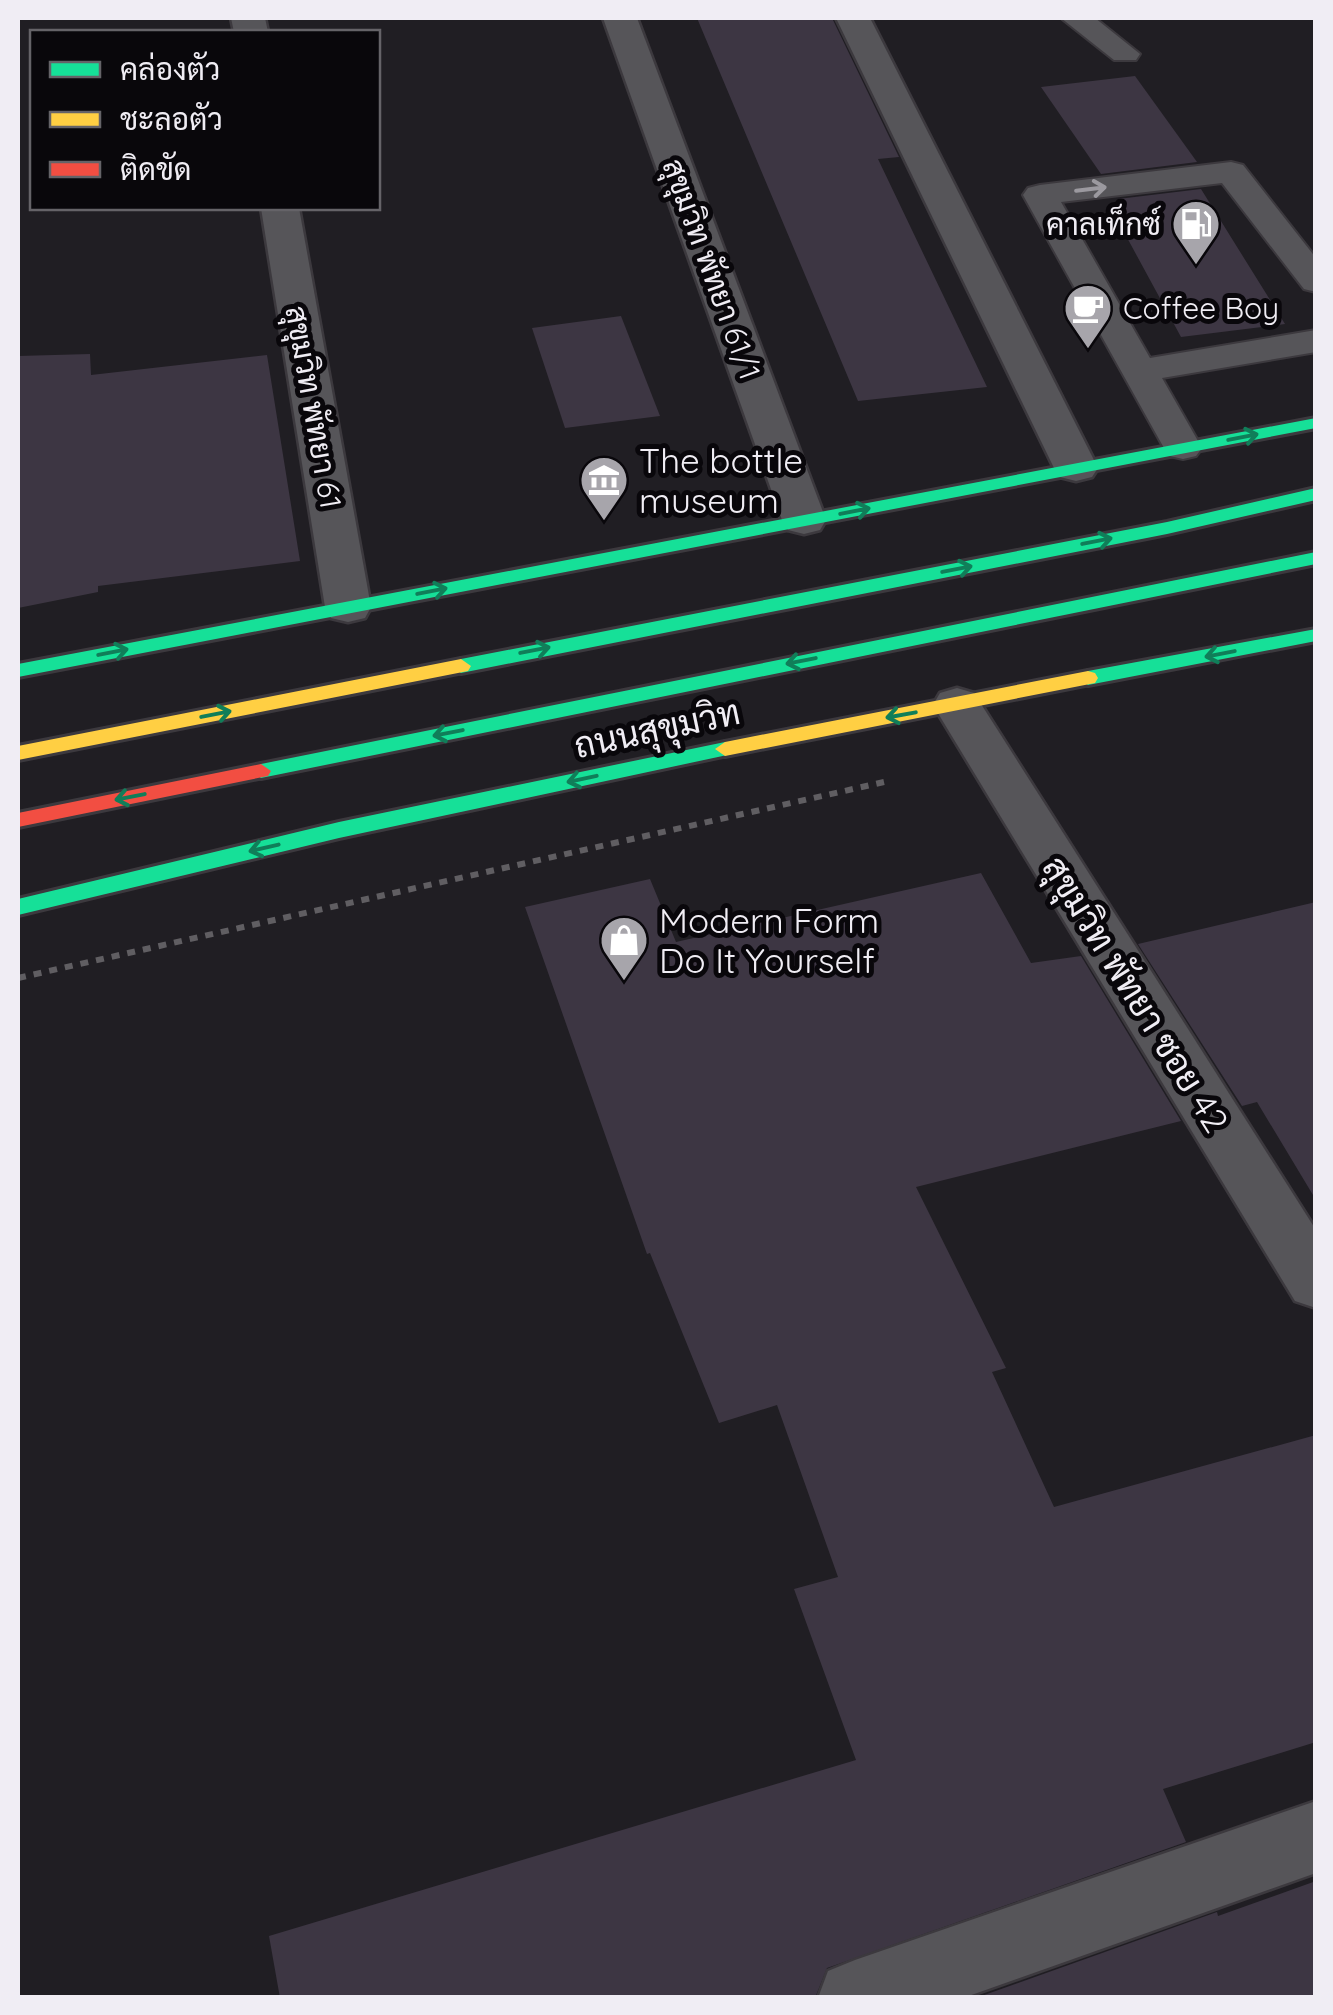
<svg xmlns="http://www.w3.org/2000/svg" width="1333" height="2015" viewBox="0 0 1333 2015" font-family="Quicksand,Sarabun,sans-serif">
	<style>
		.building { fill: #3d3643 }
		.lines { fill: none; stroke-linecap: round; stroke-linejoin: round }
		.lane-casing { stroke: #3c393e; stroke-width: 4 }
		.street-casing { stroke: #3c393e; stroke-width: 5 }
		.fast-casing { stroke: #3c393e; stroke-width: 6 }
		.slow-casing { stroke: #3c393e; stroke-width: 6 }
		.jam-casing { stroke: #3c393e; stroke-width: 6 }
		.path { stroke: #605e62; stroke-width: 6; stroke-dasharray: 8 8; stroke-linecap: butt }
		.lane { fill: #565559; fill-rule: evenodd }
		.street { fill: #565559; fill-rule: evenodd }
		.fast { fill: #16e098; fill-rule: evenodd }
		.slow { fill: #ffcf43; fill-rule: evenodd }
		.jam { fill: #f24e42; fill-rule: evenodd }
		.oneway { stroke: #9b999f }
		.oneway2 { stroke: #107e59 }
		.labels { text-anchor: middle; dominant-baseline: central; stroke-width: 10; stroke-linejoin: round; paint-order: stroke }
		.far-poi-label { font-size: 30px; fill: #f0edf4; stroke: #09070b; text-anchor: end }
		.far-street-label { font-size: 30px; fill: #f0edf4; stroke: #09070b }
		.poi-label { font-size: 35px; fill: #f0edf4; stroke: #09070b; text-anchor: start }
		.street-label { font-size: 35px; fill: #f0edf4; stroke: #09070b }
	</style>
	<rect width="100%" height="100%" fill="#201e23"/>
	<g class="building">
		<polygon points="697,18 832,18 899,157 878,159 987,387 858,401"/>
		<polygon points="1135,76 1197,162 1101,174 1041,87"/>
		<polygon points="1201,189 1285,324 1181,337 1112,210 1125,209 1118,199"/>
		<polygon points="621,316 660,416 565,428 532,328"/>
		<polygon points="90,354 91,375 267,355 300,561 98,586 98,592 18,608 18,356"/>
		<polygon points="981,873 1031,963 1081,956 1181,1121 916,1187 1006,1368 992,1372 1054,1507 1316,1435 1316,1742 1163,1789 1186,1842 827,1968 815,1998 280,1998 269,1936 856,1760 794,1589 838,1577 777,1405 719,1423 650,1253 647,1254 525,907 650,879 676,942"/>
		<polygon points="1316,902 1316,1200 1257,1102 1242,1106 1138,944"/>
		<polygon points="1316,1881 1316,1998 976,1998 1217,1912 1218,1916"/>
	</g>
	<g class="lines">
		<g class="lane-casing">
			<g id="lane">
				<polygon points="1061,18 1095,18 1140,54 1136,60 1114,60"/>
				<polygon points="1231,162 1243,165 1316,258 1316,292 1304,289 1222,183 1061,202 1150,358 1316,330 1316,352 1162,378 1202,448 1196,456 1183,459 1170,456 1164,448 1023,195 1028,188 1040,185"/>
			</g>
		</g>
		<g class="street-casing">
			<g id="street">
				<polygon points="231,18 265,18 268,32 234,32"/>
				<polygon points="603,18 637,18 826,520 820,530 804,534 788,530 782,520"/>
				<polygon points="836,18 870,18 1098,468 1092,477 1076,481 1060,477 1054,468"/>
				<polygon points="261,208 299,208 371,607 365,618 348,622 331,618 325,607"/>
				<polygon points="957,688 974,693 1316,1230 1316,1308 1295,1301 933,705 940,693"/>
				<polygon points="1316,1801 1316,1873 963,1998 818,1998 828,1971 855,1960"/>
			</g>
		</g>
		<g class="fast-casing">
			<g id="fast">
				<polygon points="1316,418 1316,428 18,677 18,664"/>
				<polygon points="1316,488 1316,500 1167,534 461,673 451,666 461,659 1167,522"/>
				<polygon points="1316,552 1316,564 261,778 251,771 261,764"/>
				<polygon points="1316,629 1316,641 1088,685 1078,678 1088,671"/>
				<polygon points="725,742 735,749 732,754 339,838 18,915 18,899 339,822"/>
			</g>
		</g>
		<g class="slow-casing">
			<g id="slow">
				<polygon points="461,659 471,666 468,671 18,760 18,746"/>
				<polygon points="1088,671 1095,673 1098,678 1095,683 725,756 715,749 725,742"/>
			</g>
		</g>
		<g class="jam-casing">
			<polygon id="jam" points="261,764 271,771 268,776 18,827 18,813"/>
		</g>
		<polyline class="path" points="18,978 884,782"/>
		<use href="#lane" class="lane"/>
		<use href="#street" class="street"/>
		<use href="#fast" class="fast"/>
		<use href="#slow" class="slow"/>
		<use href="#jam" class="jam"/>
	</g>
	<defs><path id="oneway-shaft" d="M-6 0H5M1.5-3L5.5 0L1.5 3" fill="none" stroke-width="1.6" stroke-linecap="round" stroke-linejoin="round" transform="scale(2.5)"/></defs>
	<use class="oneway" href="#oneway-shaft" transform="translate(1091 189) rotate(-7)"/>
	<g class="oneway2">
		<use href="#oneway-shaft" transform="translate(1243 437) rotate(-11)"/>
		<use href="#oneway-shaft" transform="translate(855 511) rotate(-11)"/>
		<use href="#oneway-shaft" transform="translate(1097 541) rotate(-11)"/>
		<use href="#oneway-shaft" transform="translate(957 569) rotate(-11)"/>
		<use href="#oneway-shaft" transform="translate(432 591) rotate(-11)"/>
		<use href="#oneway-shaft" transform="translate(535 650) rotate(-11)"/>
		<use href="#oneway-shaft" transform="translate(113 652) rotate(-11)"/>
		<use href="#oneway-shaft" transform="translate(1220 654) rotate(169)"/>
		<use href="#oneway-shaft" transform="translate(801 661) rotate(169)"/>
		<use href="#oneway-shaft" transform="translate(216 714) rotate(-11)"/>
		<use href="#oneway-shaft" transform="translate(901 715) rotate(170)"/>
		<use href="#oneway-shaft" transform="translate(448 733) rotate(169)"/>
		<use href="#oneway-shaft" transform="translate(582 779) rotate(168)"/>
		<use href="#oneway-shaft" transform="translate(130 797) rotate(169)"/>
		<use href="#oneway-shaft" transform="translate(264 848) rotate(167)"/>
	</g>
	<defs>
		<g id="fuel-pin" transform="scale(2.5)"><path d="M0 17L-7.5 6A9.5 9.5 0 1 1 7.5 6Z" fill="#a7a5ab" stroke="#09070b"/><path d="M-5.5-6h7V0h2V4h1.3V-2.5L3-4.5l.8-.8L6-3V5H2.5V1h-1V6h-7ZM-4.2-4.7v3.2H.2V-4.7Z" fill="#fff"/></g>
		<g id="cafe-pin" transform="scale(2.5)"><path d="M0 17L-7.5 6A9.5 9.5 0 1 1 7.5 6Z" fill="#a7a5ab" stroke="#09070b"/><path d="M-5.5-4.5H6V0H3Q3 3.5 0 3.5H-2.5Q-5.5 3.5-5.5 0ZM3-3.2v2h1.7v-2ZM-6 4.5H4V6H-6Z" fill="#fff"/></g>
		<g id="museum-pin" transform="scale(2.5)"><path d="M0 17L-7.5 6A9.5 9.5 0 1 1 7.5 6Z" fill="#a7a5ab" stroke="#09070b"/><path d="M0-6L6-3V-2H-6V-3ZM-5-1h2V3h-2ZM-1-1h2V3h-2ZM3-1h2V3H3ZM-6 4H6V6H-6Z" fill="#fff"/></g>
		<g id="shop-pin" transform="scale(2.5)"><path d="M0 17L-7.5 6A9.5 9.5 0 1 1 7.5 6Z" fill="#a7a5ab" stroke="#09070b"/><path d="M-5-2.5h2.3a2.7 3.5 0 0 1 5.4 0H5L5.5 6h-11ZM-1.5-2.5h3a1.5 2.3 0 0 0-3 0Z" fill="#fff"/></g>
	</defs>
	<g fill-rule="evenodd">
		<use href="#fuel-pin" x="1196" y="224"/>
		<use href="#cafe-pin" x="1088" y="308"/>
		<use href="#museum-pin" x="604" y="480"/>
		<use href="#shop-pin" x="624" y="940"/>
	</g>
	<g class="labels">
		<g class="far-poi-label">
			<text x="1161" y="224">คาลเท็กซ์</text>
			<text x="1123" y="308" text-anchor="start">Coffee Boy</text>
		</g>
		<g class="far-street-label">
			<text transform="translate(712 269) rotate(70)">สุขุมวิท พัทยา 61/1</text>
			<text transform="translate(314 407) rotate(80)">สุขุมวิท พัทยา 61</text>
		</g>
		<g class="poi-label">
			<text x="639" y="460">The bottle<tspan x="639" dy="40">museum</tspan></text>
			<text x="659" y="920">Modern Form<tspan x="659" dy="40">Do It Yourself</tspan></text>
		</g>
		<g class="street-label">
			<text transform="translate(657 728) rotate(-12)">ถนนสุขุมวิท</text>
			<text transform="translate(1136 994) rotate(58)">สุขุมวิท พัทยา ซอย 42</text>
		</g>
	</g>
	<rect width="1333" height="2015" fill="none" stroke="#f0edf4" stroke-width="40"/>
	<rect x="30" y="30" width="350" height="180" fill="#09070b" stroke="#656368" stroke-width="2.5"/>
	<rect x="50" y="62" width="50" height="15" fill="#16e098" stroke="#656368" stroke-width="2.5"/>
	<text x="120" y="80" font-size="30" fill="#f0edf4">คล่องตัว</text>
	<rect x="50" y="112" width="50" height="15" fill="#ffcf43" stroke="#656368" stroke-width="2.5"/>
	<text x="120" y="130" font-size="30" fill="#f0edf4">ชะลอตัว</text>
	<rect x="50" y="162" width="50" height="15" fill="#f24e42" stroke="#656368" stroke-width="2.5"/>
	<text x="120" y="180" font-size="30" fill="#f0edf4">ติดขัด</text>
</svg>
